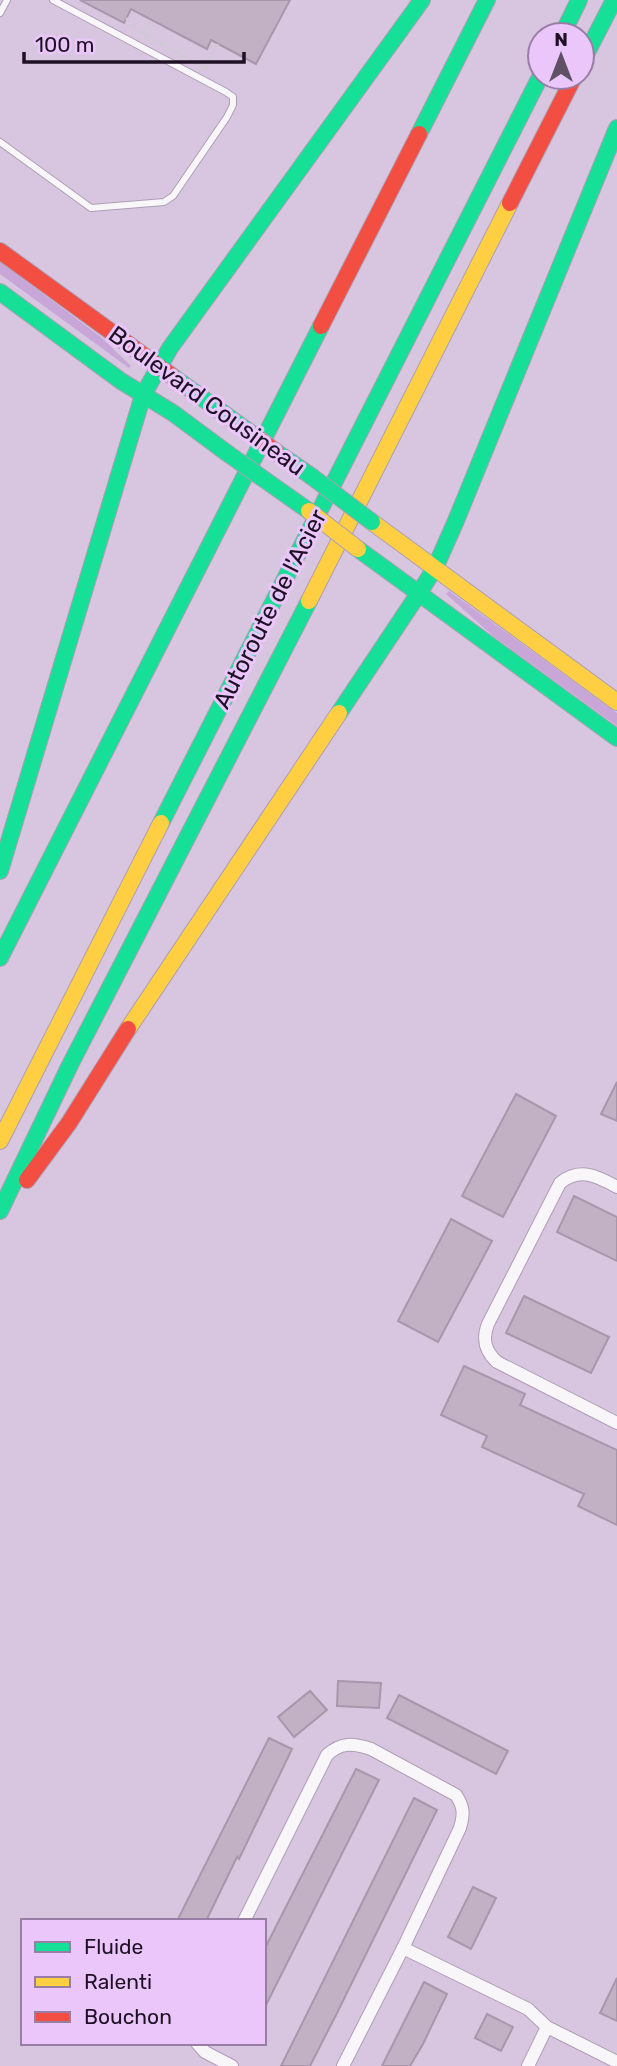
<svg xmlns="http://www.w3.org/2000/svg" width="617" height="2066" viewBox="0 0 617 2066" font-family="Rubik,sans-serif">
	<style>
		.green { fill: #c8a6d8 }
		.building { fill: #c2b1c4; stroke: #a897aa; stroke-width: 2 }
		.lines { fill: none; stroke-linecap: round; stroke-linejoin: round }
		.lane-casing { stroke: #ad9eb3; stroke-width: 8 }
		.street-casing { stroke: #ad9eb3; stroke-width: 14 }
		.fast-casing { stroke: #ad9eb3; stroke-width: 18 }
		.slow-casing { stroke: #ad9eb3; stroke-width: 18 }
		.jam-casing { stroke: #ad9eb3; stroke-width: 18 }
		.path { stroke: #cfc9d2; stroke-width: 2.5; stroke-dasharray: 5 3.5; stroke-linecap: butt }
		.lane { stroke: #f9f6fa; stroke-width: 6 }
		.street { stroke: #f9f6fa; stroke-width: 12 }
		.fast { stroke: #16e098; stroke-width: 16 }
		.slow { stroke: #ffcf43; stroke-width: 16 }
		.jam { stroke: #f24e42; stroke-width: 16 }
		.fast-bridge-casing { stroke: #ad9eb3; stroke-width: 18; stroke-linecap: butt }
		.slow-bridge-casing { stroke: #ad9eb3; stroke-width: 18; stroke-linecap: butt }
		.jam-bridge-casing { stroke: #ad9eb3; stroke-width: 18; stroke-linecap: butt }
		.fast-bridge { stroke: #16e098; stroke-width: 16 }
		.slow-bridge { stroke: #ffcf43; stroke-width: 16 }
		.jam-bridge { stroke: #f24e42; stroke-width: 16 }
		.labels { text-anchor: middle; dominant-baseline: central; stroke-width: 6; stroke-linejoin: round; paint-order: stroke }
		.street-label { font-size: 24px; fill: #1e1124; stroke: #eac6fb }
	</style>
	<rect width="100%" height="100%" fill="#d8c6e1"/>
	<g class="green">
		<polygon points="0,262 101,337 131,366 129,368 0,274"/>
		<polygon points="449,591 617,713 617,726 493,636 446,594"/>
	</g>
	<g class="building">
		<polygon points="80,0 290,0 256,64 211,40 207,49 131,9 124,23"/>
		<polygon points="617,1082 617,1121 601,1114"/>
		<polygon points="516,1094 556,1116 503,1217 462,1196"/>
		<polygon points="574,1196 617,1217 617,1261 557,1232"/>
		<polygon points="451,1219 492,1241 438,1342 398,1321"/>
		<polygon points="524,1296 609,1337 591,1373 506,1333"/>
		<polygon points="464,1366 525,1394 520,1405 617,1450 617,1525 578,1506 584,1494 482,1447 487,1436 441,1415"/>
		<polygon points="338,1681 381,1683 379,1708 337,1706"/>
		<polygon points="310,1691 327,1710 294,1737 278,1717"/>
		<polygon points="399,1695 508,1751 496,1774 387,1718"/>
		<polygon points="269,1738 292,1749 239,1859 237,1857 206,1921 177,1921"/>
		<polygon points="356,1769 379,1780 264,2009 264,1950"/>
		<polygon points="414,1798 437,1810 336,2015 310,2066 281,2066"/>
		<polygon points="473,1887 496,1898 471,1949 448,1937"/>
		<polygon points="617,1978 617,2021 600,2013"/>
		<polygon points="424,1982 447,1994 423,2044 410,2066 382,2066"/>
		<polygon points="487,2014 513,2027 501,2051 475,2038"/>
	</g>
	<g class="lines">
		<g class="lane-casing">
			<g id="lane">
				<polyline points="0,13 7,0"/>
				<polyline points="0,142 91,208 164,202 173,196 227,117 233,105 233,97 226,92 53,0"/>
			</g>
		</g>
		<g class="street-casing">
			<g id="street">
				<path d="M617 1187C597 1176 580 1167 560 1183L488 1324C482 1339 485 1351 497 1362L617 1423"/>
				<path d="M244 1921 327 1755C341 1742 353 1743 371 1749L456 1795C464 1807 464 1814 460 1828L403 1948 343 2066"/>
				<polyline points="403,1948 528,2009 547,2027 617,2062"/>
				<polyline points="197,2043 205,2052 232,2066"/>
				<polyline points="528,2066 547,2027"/>
			</g>
		</g>
		<g class="fast-casing">
			<g id="fast">
				<polyline points="562,35 579,0"/>
				<polyline points="582,62 614,0"/>
				<polyline points="419,134 487,0"/>
				<polyline points="0,292 121,381 173,413 227,453"/>
				<polyline points="172,376 259,439"/>
				<polyline points="143,395 170,348 422,0"/>
				<polyline points="276,452 311,476"/>
				<polyline points="265,480 309,511"/>
				<polyline points="358,549 617,738"/>
				<polyline points="419,593 435,568 455,523 617,128"/>
				<polyline points="339,713 419,593"/>
				<polyline points="161,823 540,77"/>
				<polyline points="0,871 143,395"/>
				<polyline points="0,958 321,326"/>
				<polyline points="0,1211 70,1065 309,601"/>
			</g>
		</g>
		<g class="slow-casing">
			<g id="slow">
				<polyline points="372,522 617,702"/>
				<polyline points="309,601 510,203"/>
				<polyline points="128,1029 339,713"/>
				<polyline points="0,1141 161,823"/>
			</g>
		</g>
		<g class="jam-casing">
			<g id="jam">
				<polyline points="510,203 574,77"/>
				<polyline points="0,251 172,376"/>
				<polyline points="321,326 419,134"/>
				<polyline points="27,1180 69,1123 128,1029"/>
			</g>
		</g>
		<g class="path">
			<polyline points="126,18 139,32 211,71"/>
			<polyline points="143,34 151,20"/>
			<polyline points="204,69 218,44"/>
		</g>
		<use href="#lane" class="lane"/>
		<use href="#street" class="street"/>
		<use href="#fast" class="fast"/>
		<use href="#slow" class="slow"/>
		<use href="#jam" class="jam"/>
		<g class="fast-bridge-casing">
			<g id="fast-bridge">
				<polyline points="227,453 265,480"/>
				<polyline points="311,476 372,522"/>
			</g>
		</g>
		<g class="slow-bridge-casing">
			<polyline id="slow-bridge" points="309,511 358,549"/>
		</g>
		<g class="jam-bridge-casing">
			<polyline id="jam-bridge" points="259,439 276,452"/>
		</g>
		<use href="#fast-bridge" class="fast-bridge"/>
		<use href="#slow-bridge" class="slow-bridge"/>
		<use href="#jam-bridge" class="jam-bridge"/>
	</g>
	<g class="labels">
		<g class="street-label">
			<text transform="translate(207 401) rotate(36)">Boulevard Cousineau</text>
			<text transform="translate(270 609) rotate(-63)">Autoroute de l'Acier</text>
		</g>
	</g>
	<rect x="21" y="1919" width="245" height="126" fill="#eac6fb" stroke="#987ea5" stroke-width="2"/>
	<rect x="35" y="1942" width="35" height="10" fill="#16e098" stroke="#987ea5" stroke-width="2"/>
	<text x="84" y="1954" font-size="21" fill="#1e1124">Fluide</text>
	<rect x="35" y="1977" width="35" height="10" fill="#ffcf43" stroke="#987ea5" stroke-width="2"/>
	<text x="84" y="1989" font-size="21" fill="#1e1124">Ralenti</text>
	<rect x="35" y="2012" width="35" height="10" fill="#f24e42" stroke="#987ea5" stroke-width="2"/>
	<text x="84" y="2024" font-size="21" fill="#1e1124">Bouchon</text>
	<g transform="translate(561 56)"><circle r="33" fill="#eac6fb" stroke="#987ea5" stroke-width="2"/>
	<path d="M0-5L12 26L0 18L-12 26Z" fill="#5f5066"/>
	<text y="-10" font-size="19" font-weight="bold" text-anchor="middle" fill="#1e1124">N</text>
	</g>
	<path d="M24 52v10h220v-10" fill="none" stroke="#1e1124" stroke-width="3.5"/>
	<text x="35" y="52" font-size="21" fill="#1e1124" stroke="#eac6fb" stroke-width="5" paint-order="stroke">100 m</text>
</svg>
